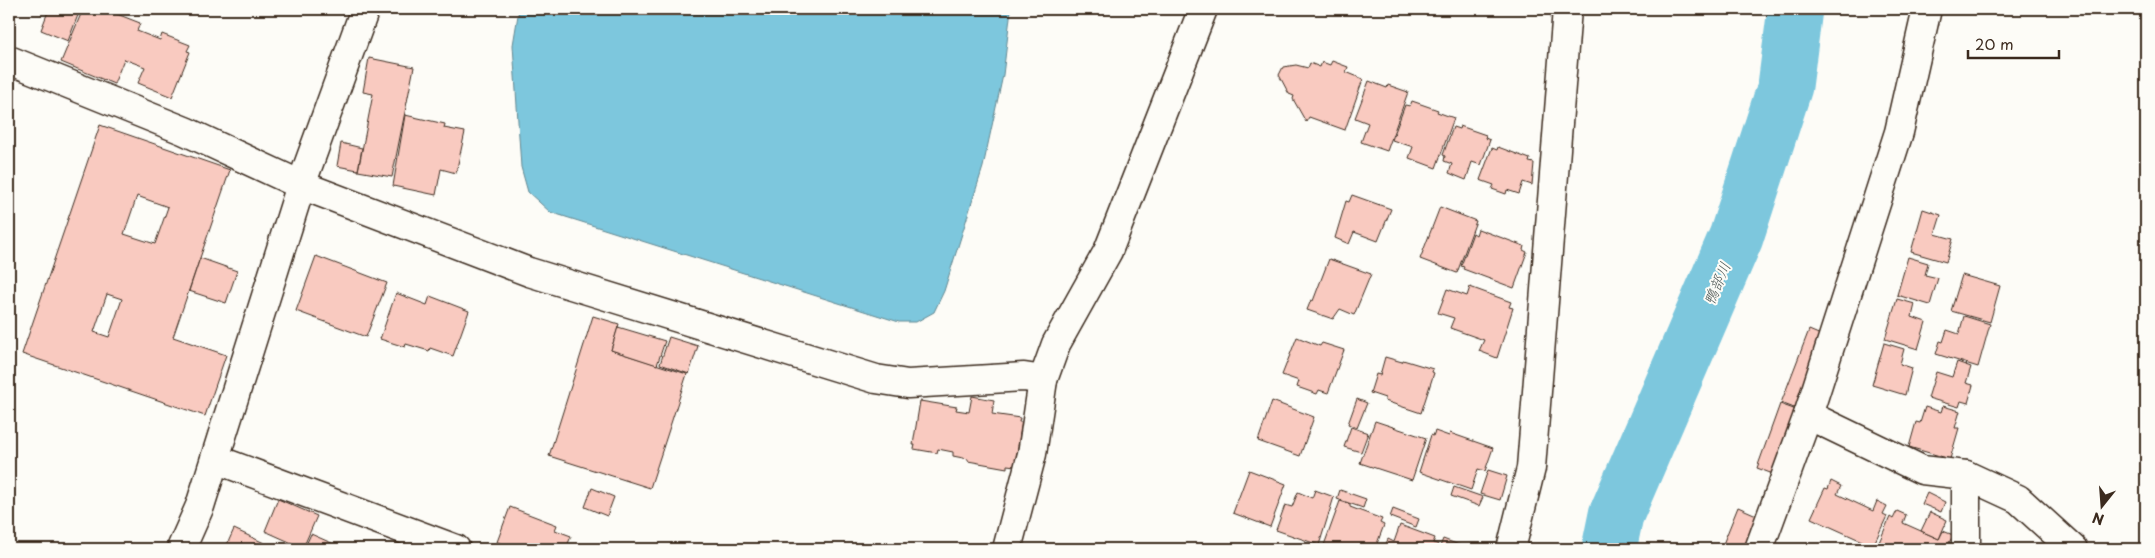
<svg xmlns="http://www.w3.org/2000/svg" width="2155" height="558" viewBox="0 0 2155 558" font-family="'Playpen Sans','Klee One',sans-serif">
	<style>
		.water { fill: #7dc7dd; stroke: #638891 }
		.lines { fill: none; stroke-linecap: round; stroke-linejoin: round }
		.river { stroke: #7dc7dd; stroke-width: 55 }
		.building { fill: #f9cac0; stroke: #3b2a1e; fill-rule: evenodd }
		.minor-casing { stroke: #3b2a1e; stroke-width: 31 }
		.minor { stroke: #fdfcf7; stroke-width: 28 }
		.labels { text-anchor: middle; dominant-baseline: central; stroke-width: 4; stroke-linejoin: round; paint-order: stroke }
		.water-label { font-size: 15px; font-style: italic; fill: #4f5957; stroke: #fdfcf7 }
	</style>
	<rect width="100%" height="100%" fill="#fdfcf7"/>
	<filter id="ink" filterUnits="userSpaceOnUse"><feTurbulence type="fractalNoise" baseFrequency=".02" numOctaves="2"/><feDisplacementMap in="SourceGraphic" scale="10" xChannelSelector="R" yChannelSelector="G"/><feConvolveMatrix kernelMatrix="1 2 1 2 8 2 1 2 1" color-interpolation-filters="sRGB"/></filter>
	<g filter="url(#ink)">
		<polygon class="water" points="519,9 1011,9 1003,75 983,167 944,291 934,312 916,322 899,322 550,212 528,192 521,167 513,45"/>
		<g class="lines">
			<polyline class="river" points="1609,549 1616,515 1736,237 1785,86 1795,9"/>
		</g>
		<g class="building">
			<polygon points="49,9 74,9 73,13 78,15 68,41 41,30"/>
			<polygon points="83,9 119,9 117,14 140,23 137,31 160,40 162,34 190,45 187,51 190,52 172,97 138,83 145,67 124,59 114,84 61,62"/>
			<polygon points="369,58 414,67 392,177 358,171 373,94 363,92"/>
			<polygon points="1332,61 1348,67 1346,72 1363,79 1345,130 1309,117 1306,122 1293,99 1294,96 1289,94 1279,75 1283,67 1296,65 1308,68 1310,63 1320,67 1322,62 1330,65"/>
			<polygon points="1369,81 1387,88 1388,85 1408,92 1387,151 1361,142 1368,123 1355,118"/>
			<polygon points="1412,101 1438,110 1437,112 1454,118 1436,168 1409,158 1413,147 1392,140 1405,105 1410,106"/>
			<polygon points="405,115 445,124 444,128 465,132 456,173 441,169 436,195 393,186"/>
			<path d="M100 125 230 170 173 337 226 355 205 416 22 354ZM137 196 168 207 155 244 124 234ZM107 294 122 299 109 337 94 332Z"/>
			<polygon points="1460,126 1486,135 1485,138 1490,140 1481,165 1472,162 1466,180 1449,173 1452,164 1444,161 1445,156 1443,155 1453,127 1459,129"/>
			<polygon points="341,143 362,148 358,170 337,166"/>
			<polygon points="1498,147 1530,159 1529,162 1534,163 1532,185 1523,182 1519,194 1507,190 1506,194 1492,189 1494,185 1480,180 1492,148 1497,150"/>
			<polygon points="1352,195 1391,209 1378,241 1354,232 1349,244 1335,238 1346,201 1349,202"/>
			<polygon points="1440,207 1476,221 1457,273 1420,259"/>
			<polygon points="1923,209 1941,215 1935,234 1953,239 1946,262 1911,252"/>
			<polygon points="1478,229 1524,246 1523,250 1527,252 1514,288 1463,269 1464,267 1461,266 1473,233 1476,235"/>
			<polygon points="316,256 387,283 366,337 296,311"/>
			<polygon points="1908,257 1928,263 1925,275 1938,278 1930,305 1897,295"/>
			<polygon points="200,258 237,271 226,303 189,291"/>
			<polygon points="1329,259 1371,274 1354,315 1340,309 1333,319 1307,310 1311,300 1313,301"/>
			<polygon points="1962,275 2000,286 1990,322 1951,311"/>
			<polygon points="1470,287 1511,302 1509,307 1513,308 1497,358 1479,351 1484,340 1450,328 1454,318 1438,313 1447,289 1467,296"/>
			<polygon points="396,293 427,305 430,296 469,311 453,356 430,348 429,351 406,344 405,347 380,339"/>
			<polygon points="1897,299 1915,304 1912,317 1926,322 1918,349 1885,339"/>
			<polygon points="593,316 619,324 611,350 687,374 650,488 549,456"/>
			<polygon points="1964,316 1990,324 1978,367 1936,354 1940,341 1943,342 1947,330 1959,334"/>
			<polygon points="618,327 665,341 657,365 611,350"/>
			<polygon points="1809,330 1828,338 1802,411 1781,403"/>
			<polygon points="669,337 698,346 689,374 660,364"/>
			<polygon points="1297,337 1320,346 1322,343 1344,350 1328,393 1319,390 1317,394 1297,387 1299,381 1282,375"/>
			<polygon points="1884,343 1904,349 1900,364 1912,368 1905,395 1872,385"/>
			<polygon points="1385,357 1402,362 1403,360 1433,369 1432,372 1434,373 1421,413 1385,401 1385,398 1370,393 1376,374 1380,375"/>
			<polygon points="1957,362 1971,367 1966,383 1973,385 1968,403 1961,401 1959,407 1928,398 1936,372 1952,377"/>
			<polygon points="972,396 994,400 992,414 1020,418 1019,422 1022,422 1015,466 1007,465 1007,468 968,461 968,459 953,456 953,452 938,449 937,453 914,449 915,445 913,445 920,401 957,407 956,410 969,412"/>
			<polygon points="1357,399 1367,403 1357,428 1348,424"/>
			<polygon points="1272,401 1314,417 1300,456 1258,441"/>
			<polygon points="1780,404 1802,412 1773,474 1757,468"/>
			<polygon points="1943,406 1960,411 1955,428 1959,428 1950,459 1909,447 1916,422 1920,423 1925,407 1941,412"/>
			<polygon points="1375,421 1426,438 1412,480 1360,463"/>
			<polygon points="1351,427 1368,433 1361,452 1344,447"/>
			<polygon points="1435,431 1449,436 1450,433 1493,448 1485,471 1478,469 1471,490 1419,472 1431,435 1433,436"/>
			<polygon points="1249,470 1286,484 1270,527 1233,513"/>
			<polygon points="1488,470 1507,476 1500,500 1480,494"/>
			<polygon points="1831,481 1841,486 1837,494 1873,511 1877,501 1887,506 1883,514 1887,516 1873,546 1811,518 1825,488 1828,489"/>
			<polygon points="1454,487 1483,497 1479,506 1451,496"/>
			<polygon points="592,488 614,497 607,516 585,507"/>
			<polygon points="1315,490 1334,497 1319,545 1276,530 1285,505 1292,507 1298,492 1312,498"/>
			<polygon points="1340,490 1366,499 1363,508 1337,499"/>
			<polygon points="1927,493 1945,502 1941,512 1922,504"/>
			<polygon points="278,499 317,516 303,548 265,531"/>
			<polygon points="1340,501 1350,504 1350,507 1382,519 1380,523 1384,525 1375,549 1328,549 1323,548"/>
			<polygon points="510,507 557,525 555,530 571,536 566,549 516,549 497,542"/>
			<polygon points="1738,507 1761,517 1748,549 1721,549"/>
			<polygon points="1393,509 1419,519 1416,527 1390,517"/>
			<polygon points="1897,511 1906,515 1903,523 1939,539 1943,531 1953,535 1949,543 1953,545 1951,549 1883,549 1877,547 1890,517 1893,519"/>
			<polygon points="1930,512 1947,520 1939,539 1921,531"/>
			<polygon points="1400,525 1435,538 1433,543 1438,544 1436,549 1384,549 1388,539 1394,542"/>
			<polygon points="234,529 277,549 225,549"/>
			<polygon points="311,534 345,549 294,549 296,545 304,549"/>
			<polygon points="1443,539 1470,549 1439,549"/>
		</g>
		<g class="lines">
			<g class="minor-casing">
				<g id="minor">
					<polyline points="9,60 185,131 301,185 529,272 876,379 908,384 1024,377 1043,380"/>
					<polyline points="1808,415 1922,470 1966,475 2018,499 2073,549"/>
					<polyline points="215,459 456,549"/>
					<polyline points="181,549 200,506 301,185 365,9"/>
					<polyline points="1007,549 1032,454 1043,380 1056,344 1108,251 1203,9"/>
					<polyline points="1511,549 1531,468 1567,9"/>
					<polyline points="1759,549 1808,415 1899,132 1927,9"/>
					<polyline points="1966,549 1966,475"/>
				</g>
			</g>
			<use href="#minor" class="minor"/>
		</g>
	</g>
	<g class="labels">
		<g class="water-label">
			<text transform="translate(1716 283) rotate(-67)">鴨部川</text>
		</g>
	</g>
	<rect width="2155" height="558" fill="none" stroke="#fdfcf7" stroke-width="30"/>
	<rect x="15" y="15" width="2125" height="528" fill="none" stroke="#3b2a1e" stroke-width="2" filter="url(#ink)"/>
	<g transform="translate(2102 506) rotate(197)" stroke="#fdfcf7" stroke-width="4" paint-order="stroke">
	<path d="M0-4L9 19L0 12L-9 19Z" fill="#3b2a1e"/>
	<text y="-8" font-size="14" font-weight="bold" text-anchor="middle" fill="#3b2a1e">N</text>
	</g>
	<path d="M1968 50v8h91v-8" fill="none" stroke="#3b2a1e" stroke-width="2.5"/>
	<text x="1975" y="50" font-size="15" fill="#3b2a1e" stroke="#fdfcf7" stroke-width="4" paint-order="stroke">20 m</text>
</svg>
